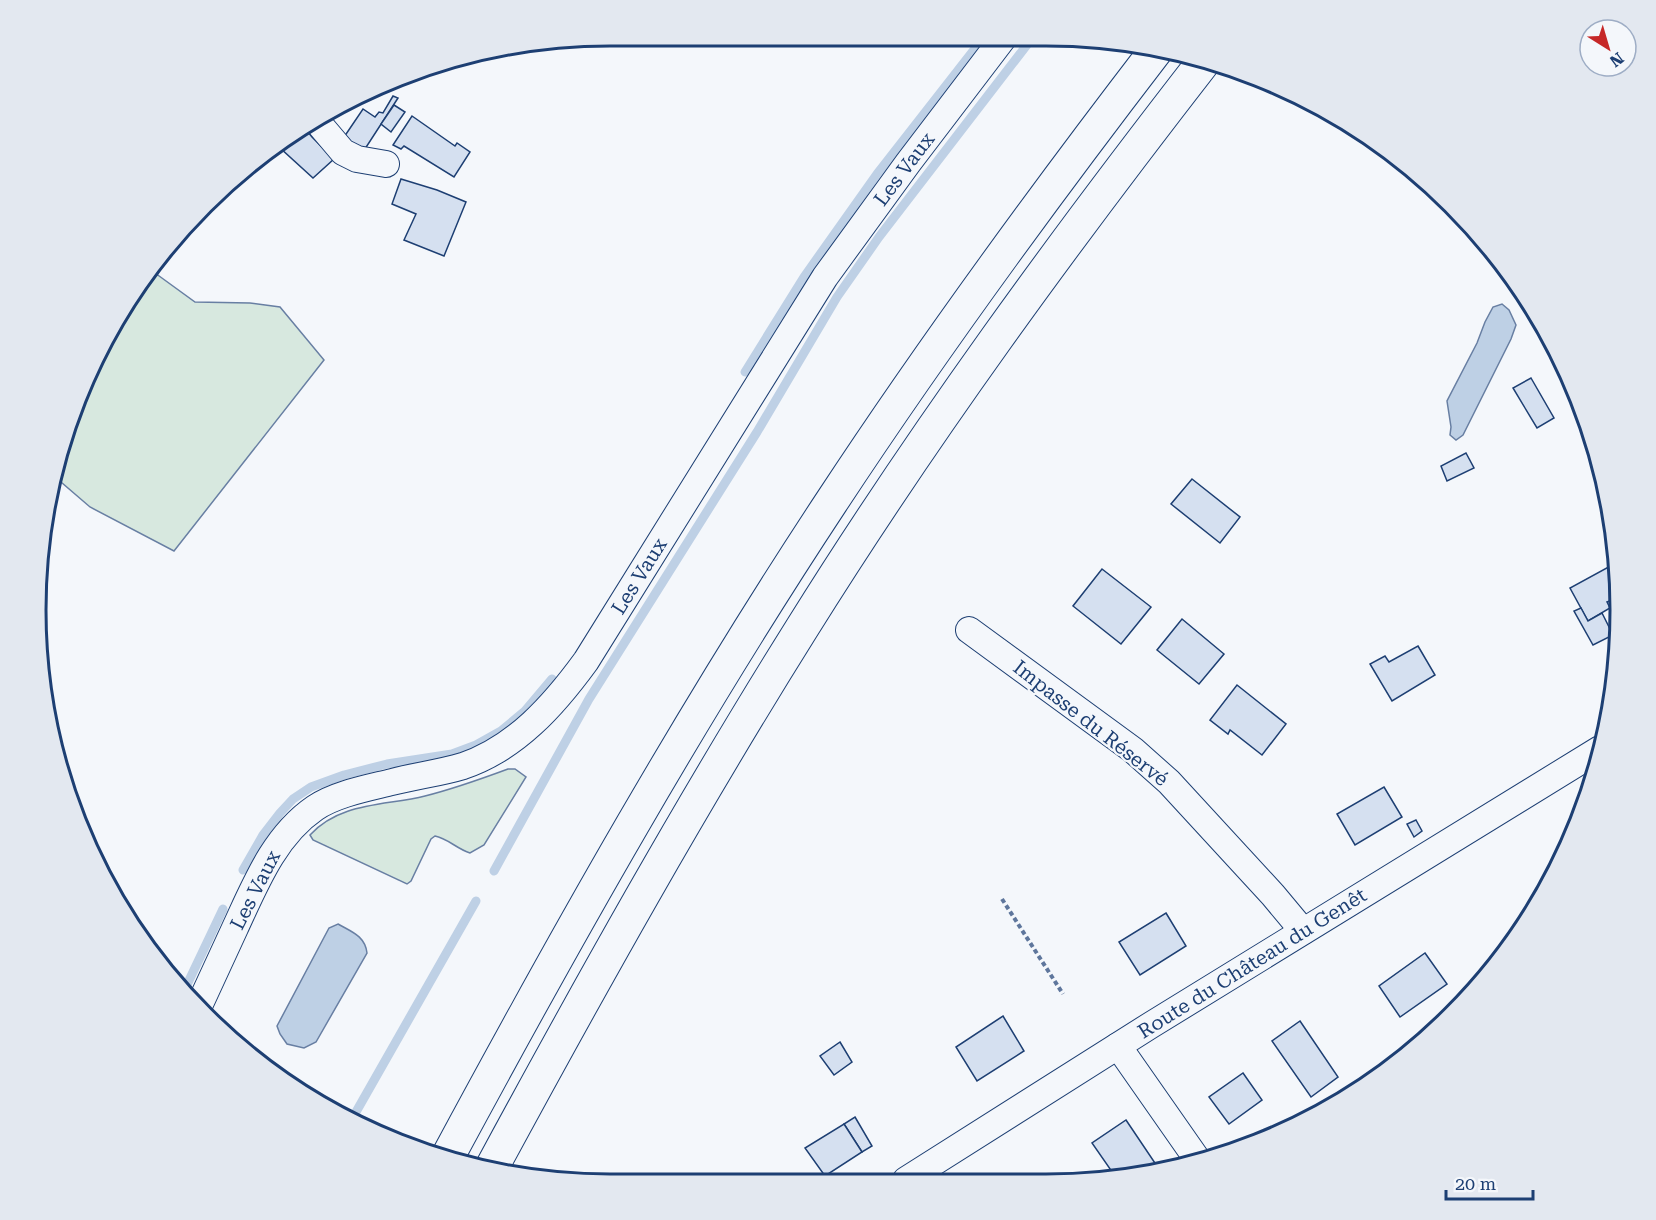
<svg xmlns="http://www.w3.org/2000/svg" width="1656" height="1220" viewBox="0 0 1656 1220" font-family="'Roboto Serif',serif">
	<style>
		.green { fill: #d7e8df; stroke: #687fa3; stroke-width: 1.5 }
		.water { fill: #bed0e5; stroke: #687fa3; stroke-width: 1.5 }
		.lines { fill: none; stroke-linecap: round; stroke-linejoin: round }
		.stream { stroke: #bed0e5; stroke-width: 9 }
		.building { fill: #d5e0f0; stroke: #1d3f73; stroke-width: 1.5 }
		.minor-casing { stroke: #1d3f73; stroke-width: 28 }
		.trunk-casing { stroke: #1d3f73; stroke-width: 35 }
		.path { stroke: #5e769c; stroke-width: 4; stroke-dasharray: 4.5 3; stroke-linecap: butt }
		.minor { stroke: #f4f7fb; stroke-width: 26 }
		.trunk { stroke: #f4f7fb; stroke-width: 33 }
		.labels { text-anchor: middle; dominant-baseline: central; stroke-width: 4.5; stroke-linejoin: round; paint-order: stroke }
		.street-label { font-size: 20px; fill: #1d3f73; stroke: #f4f7fb }
		.rim { fill: none; stroke: #1d3f73; stroke-width: 3 }
	</style>
	<rect width="100%" height="100%" fill="#f4f7fb"/>
	<g class="green">
		<polygon points="155,273 195,302 250,303 280,307 324,360 174,551 90,507 54,476 95,356"/>
		<path d="M508 769H515L526 777 484 845 470 853C457 849 447 838 435 836L431 839 411 881 407 884 313 840 310 835C340 802 385 806 425 796 453 789 481 779 508 769Z"/>
	</g>
	<g class="water">
		<polygon points="1502,304 1509,310 1516,325 1511,339 1463,435 1456,440 1450,435 1451,427 1447,401 1477,343 1485,322 1493,307"/>
		<path d="M338 924C352 932 365 936 367 953L316 1042 304 1048 287 1044 280 1034 277 1026 329 928Z"/>
	</g>
	<g class="lines">
		<g class="stream">
			<polyline points="745,372 804,277 877,174 984,37"/>
			<polyline points="243,870 263,835 280,813 293,799 311,787 344,775 387,764 452,754 476,745 501,731 525,711 552,679"/>
			<polyline points="494,871 589,699 757,432 837,297 879,237 1033,37"/>
			<polyline points="184,991 223,909"/>
			<polyline points="352,1119 476,901"/>
		</g>
	</g>
	<g class="building">
		<polygon points="393,96 398,98 363,152 342,140 363,109 375,117 379,112 383,113"/>
		<polygon points="394,105 405,112 391,132 381,124"/>
		<polygon points="412,116 455,146 457,143 470,152 454,177 404,146 401,149 393,145"/>
		<polygon points="304,127 312,137 334,159 313,178 279,147"/>
		<polygon points="401,179 437,190 466,202 444,256 404,240 416,214 392,204"/>
		<polygon points="1541,324 1559,354 1555,356 1538,325"/>
		<polygon points="1531,378 1554,418 1537,428 1513,388"/>
		<polygon points="1466,453 1474,468 1447,481 1441,466"/>
		<polygon points="1192,479 1240,517 1220,543 1171,504"/>
		<polygon points="1614,564 1619,573 1618,598 1607,602 1610,608 1588,621 1570,588"/>
		<polygon points="1102,569 1151,607 1121,644 1073,606"/>
		<polygon points="1581,608 1588,621 1602,613 1613,635 1593,645 1574,611"/>
		<polygon points="1182,619 1224,654 1199,684 1157,650"/>
		<polygon points="1418,646 1435,675 1392,701 1370,664 1385,656 1389,662"/>
		<polygon points="1237,685 1286,724 1262,755 1230,730 1228,734 1210,720"/>
		<polygon points="1384,787 1402,817 1355,845 1337,814"/>
		<polygon points="1416,820 1422,831 1414,837 1407,824"/>
		<polygon points="1166,913 1186,946 1140,975 1119,942"/>
		<polygon points="1425,953 1447,984 1400,1017 1379,986"/>
		<polygon points="1003,1016 1024,1051 977,1081 956,1047"/>
		<polygon points="1300,1021 1338,1077 1311,1097 1272,1041"/>
		<polygon points="840,1042 852,1062 834,1075 820,1056"/>
		<polygon points="1243,1073 1262,1100 1229,1124 1209,1097"/>
		<polygon points="855,1117 872,1146 862,1152 844,1124"/>
		<polygon points="1126,1120 1159,1169 1117,1179 1092,1143"/>
		<polygon points="844,1124 862,1152 825,1176 805,1148"/>
	</g>
	<g class="lines">
		<g class="minor-casing">
			<g id="minor">
				<polyline points="315,119 343,152 357,159 386,164"/>
				<polyline points="969,630 1133,750 1169,782 1273,895 1303,931"/>
				<path d="M199 1006C211 980 223 954 235 928 255 885 274 836 315 808 335 794 368 788 392 782 415 776 440 773 463 766 516 748 554 705 586 661L825 277 908 163 1004 37"/>
				<polyline points="1118,1046 1197,1159"/>
				<polyline points="906,1180 1151,1025 1600,749"/>
			</g>
		</g>
		<g class="trunk-casing">
			<g id="trunk">
				<path d="M447 1158C567 935 692 713 832 501 934 346 1044 196 1157 49"/>
				<path d="M491 1169C590 986 691 805 802 628 925 431 1062 244 1205 60"/>
			</g>
		</g>
		<polyline class="path" points="1002,899 1063,994"/>
		<use href="#minor" class="minor"/>
		<use href="#trunk" class="trunk"/>
	</g>
	<g class="labels">
		<g class="street-label">
			<text transform="translate(904 169) rotate(-53)">Les Vaux</text>
			<text transform="translate(639 576) rotate(-58)">Les Vaux</text>
			<text transform="translate(1091 723) rotate(38)">Impasse du Réservé</text>
			<text transform="translate(255 890) rotate(-63)">Les Vaux</text>
			<text transform="translate(1252 963) rotate(-32)">Route du Château du Genêt</text>
		</g>
	</g>
	<path d="M0 0H1656V1220H0ZM610 46H1046A564 564 0 0 1 1610 610V610A564 564 0 0 1 1046 1174H610A564 564 0 0 1 46 610V610A564 564 0 0 1 610 46Z" fill="#e3e8f0" fill-rule="evenodd"/>
	<path class="rim" d="M610 46H1046A564 564 0 0 1 1610 610V610A564 564 0 0 1 1046 1174H610A564 564 0 0 1 46 610V610A564 564 0 0 1 610 46Z"/>
	<g transform="translate(1608 48) rotate(143)"><circle r="28" fill="#f4f7fb" stroke="#9eadc5" stroke-width="1.5"/>
	<path d="M0-4.5L10 22L0 15L-10 22Z" fill="#c62828"/>
	<text y="-9" font-size="16" font-weight="bold" text-anchor="middle" fill="#1d3f73">N</text>
	</g>
	<path d="M1446 1190v9h87v-9" fill="none" stroke="#1d3f73" stroke-width="3"/>
	<text x="1455" y="1190" font-size="18" fill="#1d3f73" stroke="#f4f7fb" stroke-width="4.5" paint-order="stroke">20 m</text>
</svg>
